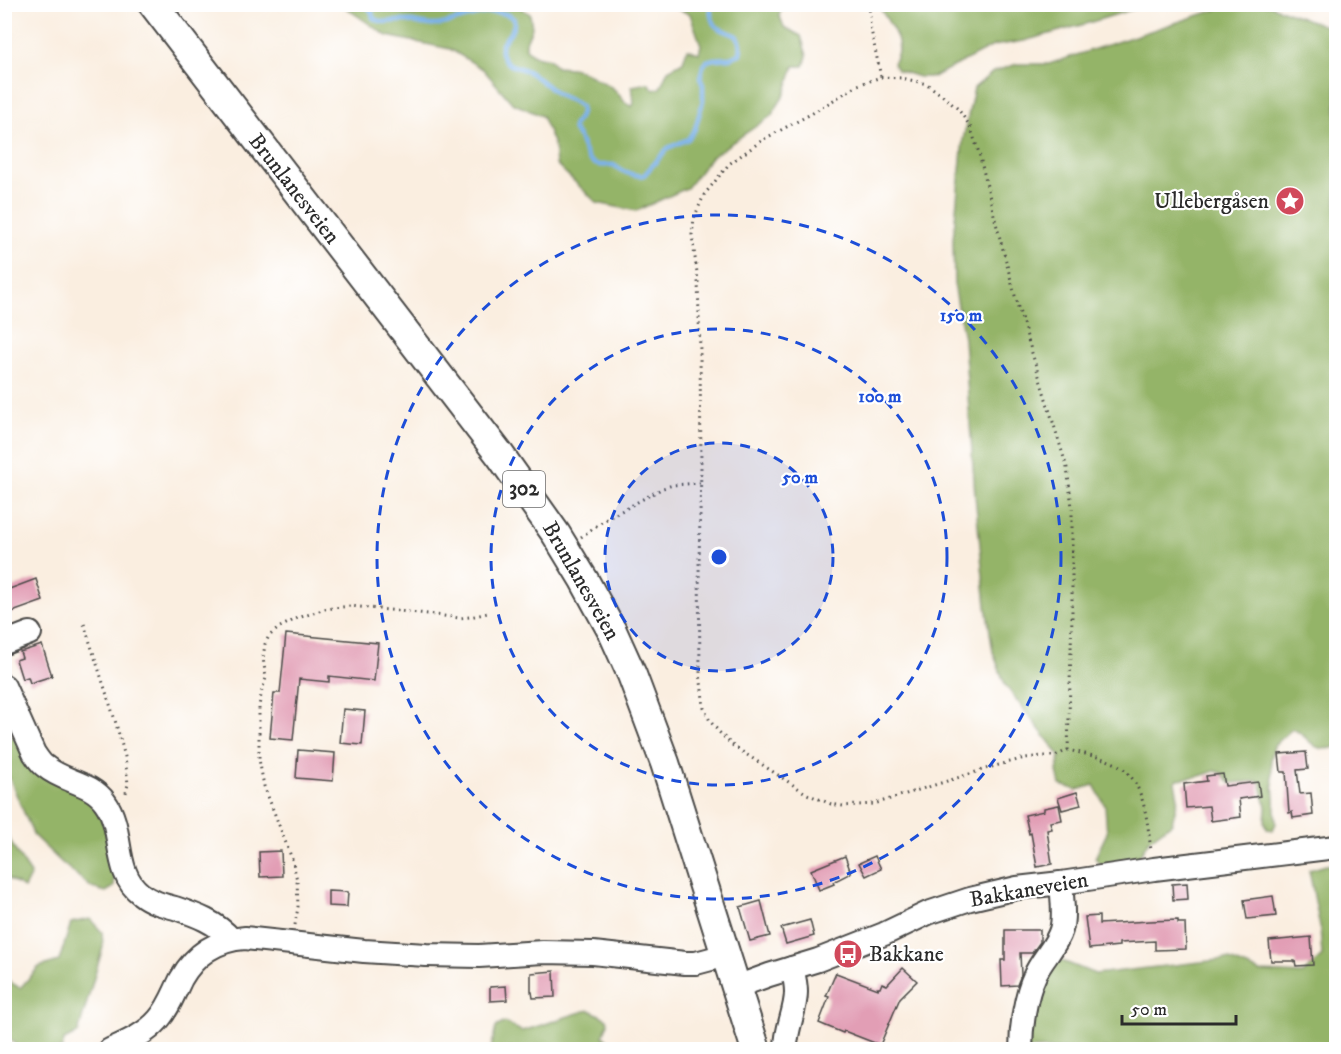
<svg xmlns="http://www.w3.org/2000/svg" width="1341" height="1054" viewBox="0 0 1341 1054" font-family="'IM FELL DW Pica',serif">
	<style>
		.forest { fill: #94b467; stroke: #607049; stroke-width: 1.5 }
		.lines { fill: none; stroke-linecap: round; stroke-linejoin: round }
		.stream { stroke: #7bb2ea; stroke-width: 4.5 }
		.building { fill: #e29eb5 }
		.minor-casing { stroke: #4a4846; stroke-width: 26 }
		.major-casing { stroke: #4a4846; stroke-width: 32 }
		.path { stroke: #4a4846; stroke-width: 3; stroke-dasharray: 1.5 4.5; stroke-linecap: butt }
		.minor { stroke: #fff; stroke-width: 22 }
		.major { stroke: #fff; stroke-width: 28 }
		.ring { fill: none; stroke: #1d4ed8; stroke-width: 3; stroke-dasharray: 10 8 }
		.labels { text-anchor: middle; dominant-baseline: central; stroke-width: 4.5; stroke-linejoin: round; paint-order: stroke }
		.shield { fill: #fff; stroke: #6b6b6b; stroke-width: 1.5 }
		.shield-label { font-size: 21px; font-weight: bold; fill: #2b2b2b }
		.street-label { font-size: 22px; fill: #2b2b2b; stroke: #fff }
		.poi-label { font-size: 22px; fill: #2b2b2b; stroke: #fff; text-anchor: end }
		.centre { fill: #1d4ed8; stroke: #fff; stroke-width: 3 }
		.ring-label { font-size: 18px; text-anchor: middle; font-weight: bold; fill: #1d4ed8; stroke: #fff; stroke-width: 4.5; stroke-linejoin: round; paint-order: stroke }
	</style>
	<rect width="100%" height="100%" fill="#fff"/>
	<filter id="ink" filterUnits="userSpaceOnUse"><feTurbulence type="fractalNoise" baseFrequency=".0167" numOctaves="2"/><feDisplacementMap in="SourceGraphic" scale="12" xChannelSelector="R" yChannelSelector="G"/><feConvolveMatrix kernelMatrix="1 2 1 2 8 2 1 2 1" color-interpolation-filters="sRGB"/></filter>
	<filter id="wash" filterUnits="userSpaceOnUse"><feTurbulence type="fractalNoise" baseFrequency=".008" numOctaves="4" result="noise"/><feDisplacementMap in="SourceGraphic" scale="24" xChannelSelector="R" yChannelSelector="G"/><feGaussianBlur stdDeviation="1.35" result="paint"/><feColorMatrix in="noise" values="0 0 0 0 0 0 0 0 0 0 0 0 0 0 0 0 0 1.4 0 .05"/><feComposite in="paint" operator="in"/></filter>
	<g filter="url(#wash)">
		<rect width="100%" height="100%" fill="#faeee0"/>
		<g class="forest">
			<path d="M344 5H389L397 11 415 15 440 12 453 13 467 5H485L493 7C506 0 519 6 530 14L532 28 526 42V49C529 51 531 54 534 55 545 61 547 53 556 67 561 68 565 67 571 68 578 68 609 85 615 90 622 97 621 101 632 107L634 103 632 86 648 83 654 90 660 88 668 70 683 62 687 49 699 53 701 45 690 14 677 9 671 5H785L779 14 784 27 801 36 807 56 804 66H794L785 94 771 116 711 157 687 188 636 211 597 203 556 164 554 145 542 116 512 103 483 69 450 49 387 36 346 8Z"/>
			<path d="M881 5V4L1147 5 1085 24 1024 41 993 46 933 77H919L897 70 893 63C907 42 891 28 880 8Z"/>
			<path d="M1230 5H1269L1336 30V747C1310 755 1311 735 1292 729L1274 746 1271 759 1276 823 1273 830 1267 829 1265 822 1266 807 1261 784 1259 781 1230 783 1222 773 1215 771 1200 776 1178 779 1175 782 1178 798 1172 823 1149 840 1136 861 1101 865 1095 858 1107 833 1105 806 1094 785 1077 790 1060 785 1057 771 1060 756 1005 685 993 652 986 606 975 495 964 339 954 284 953 239 963 140 974 88 993 72 1017 64H1049Z"/>
			<polygon points="4,735 16,739 85,795 102,814 115,874 114,887 106,892 92,888 61,862 34,836 5,768"/>
			<polygon points="4,828 15,850 31,874 24,888 5,877"/>
			<polygon points="1326,865 1336,865 1336,1049 1024,1049 1039,977 1057,959 1095,974 1227,959 1260,972 1303,974 1322,956 1320,927 1309,870"/>
			<polygon points="90,919 102,932 103,947 78,1033 64,1040 62,1049 19,1049 5,1033 5,979 20,988 39,967 59,961 71,923"/>
			<path d="M590 1010 607 1019 608 1023 603 1036 608 1041 607 1046 602 1049H491L496 1027 505 1022 521 1031C545 1026 566 1015 590 1010Z"/>
		</g>
		<g class="lines">
			<path class="stream" d="M365 4 372 12 373 18C383 25 393 20 405 21 416 22 426 26 437 25 460 22 495 2 514 19 516 34 499 39 501 52 502 57 505 61 509 64 515 67 521 68 527 71 539 78 549 88 561 96 568 100 576 101 581 107 582 121 573 121 573 128 574 133 579 136 580 140 584 150 587 163 599 165 604 166 608 164 613 165 616 166 618 169 621 170 626 173 639 177 644 175L668 148 688 139 695 129 703 101V85L700 78 703 66 707 61 714 59 730 58 740 54C745 28 725 37 714 24 710 18 711 11 710 4"/>
		</g>
		<g id="blocks">
			<g class="building">
				<polygon points="36,579 43,601 4,615 4,591"/>
				<polygon points="286,634 378,643 374,681 329,676 329,682 299,679 293,740 270,738 274,693 280,693"/>
				<polygon points="42,645 52,676 30,683 28,677 22,679 16,660 22,658 20,652"/>
				<polygon points="343,709 365,711 362,745 340,743"/>
				<polygon points="298,750 335,753 333,781 296,778"/>
				<polygon points="1306,752 1308,769 1297,770 1300,794 1311,793 1313,815 1293,818 1292,812 1289,813 1286,772 1281,772 1279,754"/>
				<polygon points="1223,774 1225,786 1258,782 1260,796 1239,799 1241,817 1211,821 1209,806 1186,808 1184,784 1207,781 1206,776"/>
				<polygon points="1077,792 1081,805 1062,810 1058,798"/>
				<polygon points="1059,805 1062,820 1050,822 1052,829 1047,830 1052,864 1037,867 1031,833 1029,834 1025,815 1044,811 1044,808"/>
				<polygon points="281,851 282,876 260,877 259,852"/>
				<polygon points="845,856 851,873 833,882 834,884 819,890 811,870"/>
				<polygon points="875,856 881,869 866,876 859,863"/>
				<polygon points="1187,883 1188,899 1173,900 1172,884"/>
				<polygon points="328,891 348,892 347,907 328,906"/>
				<polygon points="1273,896 1276,916 1247,919 1244,900"/>
				<polygon points="761,901 770,936 750,941 740,907"/>
				<polygon points="1099,916 1099,924 1150,921 1178,920 1178,923 1185,923 1186,949 1155,950 1155,941 1119,943 1119,946 1089,949 1085,917"/>
				<polygon points="810,920 814,936 786,944 781,928"/>
				<polygon points="1005,930 1040,930 1040,942 1032,953 1020,953 1021,975 1017,985 1002,986 1001,960 1005,960"/>
				<polygon points="1311,937 1313,965 1296,966 1295,961 1271,961 1269,941"/>
				<polygon points="903,968 917,981 900,998 880,1045 844,1031 843,1033 819,1023 829,997 826,996 836,973 878,989 878,988 880,988 882,983 887,985"/>
				<polygon points="554,971 555,997 533,998 532,992 531,992 531,973"/>
				<polygon points="506,986 507,1000 490,1001 490,987"/>
			</g>
		</g>
	</g>
	<g filter="url(#ink)">
		<use href="#blocks" fill-opacity="0" stroke="#4a4846" stroke-width="1.5"/>
		<g class="lines">
			<g class="minor-casing">
				<g id="minor">
					<polyline points="4,643 30,633"/>
					<path d="M4 686 34 753C38 759 41 764 46 767 64 782 91 782 105 802 125 829 112 872 141 894 151 902 163 905 175 908 196 915 216 922 231 939"/>
					<polyline points="736,987 769,975 818,960 884,934 928,913 970,899 1017,888 1061,883 1154,869 1336,847"/>
					<path d="M110 1050C127 1042 146 1034 158 1020 169 1008 174 993 181 979 195 954 216 940 245 938L364 951 426 955 479 956 543 952 593 953 685 963H696L726 955"/>
					<path d="M786 1050C785 1029 796 1012 796 992 796 983 794 976 792 968"/>
					<path d="M1021 1050C1021 1027 1025 996 1035 975 1041 960 1056 947 1061 930 1065 916 1062 898 1061 883"/>
				</g>
			</g>
			<g class="major-casing">
				<polyline id="major" points="153,4 500,455 556,534 584,580 613,633 632,675 665,763 756,1050"/>
			</g>
			<g class="path">
				<polyline points="869,4 871,30 881,77"/>
				<polyline points="581,537 603,521 663,488 673,485 700,483"/>
				<polyline points="84,624 115,720 125,757 128,784 125,797"/>
				<path d="M1068 750 1072 616V507L1067 468 1018 307 996 223 979 153 970 126 958 109 943 96 927 84 902 78 881 77 858 85 811 114 764 139 729 164 704 195 694 218 692 235 698 280 700 351 701 467 699 562 700 673 704 708 710 721 719 732 732 745 807 794 831 804 843 806 874 804 995 766 1025 758 1043 756H1055L1068 750C1084 754 1103 757 1118 765 1145 781 1147 822 1151 850"/>
				<polyline points="295,925 298,907 297,880 292,859 264,786 259,759 259,706 262,690 266,678 263,658 265,644 269,636 280,627 298,618 325,609 350,606 428,614 459,618 470,617 488,613"/>
			</g>
			<use href="#minor" class="minor"/>
			<use href="#major" class="major"/>
		</g>
	</g>
	<circle cx="719" cy="557" r="114" fill="#1d4ed8" fill-opacity=".12"/>
	<g class="ring">
		<circle cx="719" cy="557" r="114"/>
		<circle cx="719" cy="557" r="228"/>
		<circle cx="719" cy="557" r="342"/>
	</g>
	<defs>
		<g id="sight-disc" transform="scale(1.5)"><circle r="9.5" fill="#d1495b" stroke="#fff"/><path d="M0-6L1.8-2.2L6-1.7L2.9 1.2L3.7 5.4L0 3.3L-3.7 5.4L-2.9 1.2L-6-1.7L-1.8-2.2Z" fill="#fff"/></g>
		<g id="bus-disc" transform="scale(1.5)"><circle r="9.5" fill="#d1495b" stroke="#fff"/><path d="M-5-6H5V4H4V6H2V4H-2V6H-4V4H-5ZM-3.5-4V0h7V-4ZM-3.5 1.2v1.5H-2V1.2ZM2 1.2v1.5H3.5V1.2Z" fill="#fff"/></g>
	</defs>
	<g fill-rule="evenodd">
		<use href="#sight-disc" x="1290" y="201"/>
		<use href="#bus-disc" x="848" y="954"/>
	</g>
	<g class="labels">
		<rect class="shield" x="503" y="471" width="42" height="36" rx="4.5"/>
		<g class="shield-label">
			<text x="524" y="489">302</text>
		</g>
		<g class="street-label">
			<text transform="translate(294 189) rotate(52)">Brunlanesveien</text>
			<text transform="translate(581 581) rotate(60)">Brunlanesveien</text>
			<text transform="translate(1029 890) rotate(-10)">Bakkaneveien</text>
		</g>
		<g class="poi-label">
			<text x="1269" y="201">Ullebergåsen</text>
			<text x="869" y="954" text-anchor="start">Bakkane</text>
		</g>
	</g>
	<circle cx="719" cy="557" r="9" class="centre"/>
	<g class="ring-label">
		<text x="961" y="321">150 m</text>
		<text x="880" y="402">100 m</text>
		<text x="800" y="483">50 m</text>
	</g>
	<rect width="1341" height="1054" fill="none" stroke="#fff" stroke-width="24"/>
	<path d="M1122 1015v9h114v-9" fill="none" stroke="#2b2b2b" stroke-width="3"/>
	<text x="1131" y="1015" font-size="18" fill="#2b2b2b" stroke="#ffffff" stroke-width="4.5" paint-order="stroke">50 m</text>
</svg>
